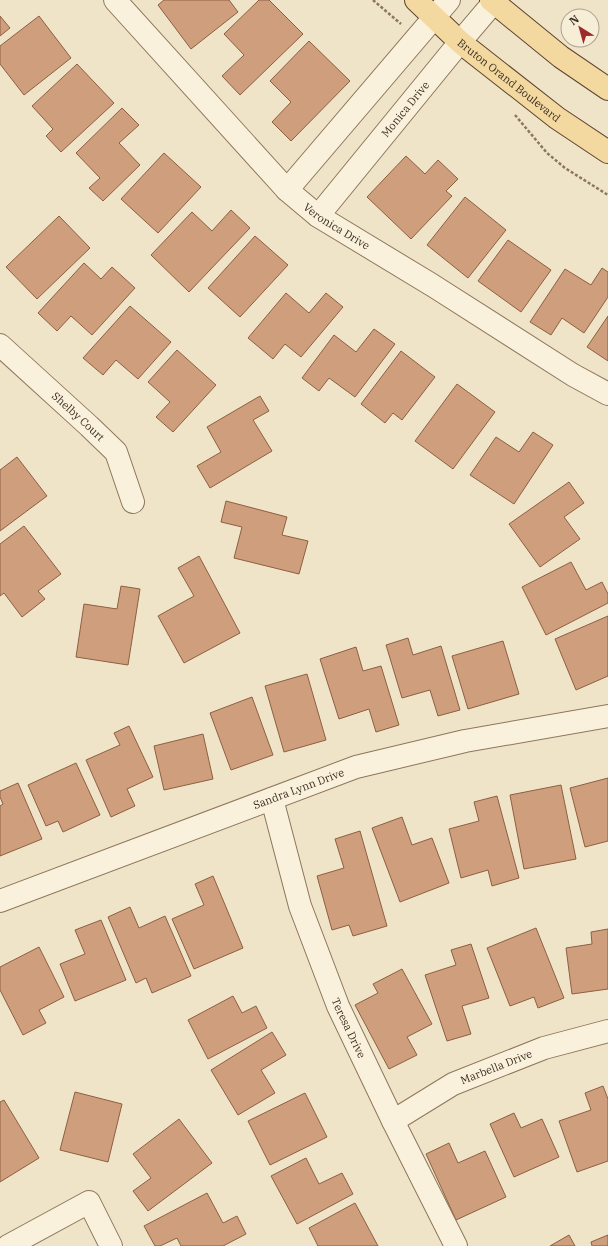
<svg xmlns="http://www.w3.org/2000/svg" width="608" height="1246" viewBox="0 0 608 1246" font-family="'IBM Plex Serif',serif">
	<style>
		.building { fill: #cf9f7d; stroke: #8d5f41 }
		.lines { fill: none; stroke-linecap: round; stroke-linejoin: round }
		.minor-casing { stroke: #8d765c; stroke-width: 24 }
		.major-casing { stroke: #5b4430; stroke-width: 24 }
		.path { stroke: #8d765c; stroke-width: 2.5; stroke-dasharray: 3 2; stroke-linecap: butt }
		.minor { stroke: #faf1dc; stroke-width: 22 }
		.major { stroke: #f3d9a0; stroke-width: 22 }
		.labels { text-anchor: middle; dominant-baseline: central; stroke-width: 3.5; stroke-linejoin: round; paint-order: stroke }
		.street-label { font-size: 11px; fill: #3d2e20; stroke: #f7eed8 }
	</style>
	<rect width="100%" height="100%" fill="#f0e4c8"/>
	<g class="building">
		<polygon points="164,0 229,0 238,12 191,49 158,5"/>
		<polygon points="259,0 269,0 303,34 240,95 222,76 244,55 224,34"/>
		<polygon points="0,16 10,28 0,36"/>
		<polygon points="39,16 71,58 24,95 0,64 0,46"/>
		<polygon points="309,41 350,81 291,141 272,122 291,102 270,81"/>
		<polygon points="77,64 114,103 61,152 46,136 53,129 32,106"/>
		<polygon points="122,108 139,125 119,143 140,165 103,201 89,188 100,178 76,153"/>
		<polygon points="164,153 201,187 158,233 121,199"/>
		<polygon points="406,156 425,174 438,160 458,179 446,191 452,196 411,239 367,197"/>
		<polygon points="465,197 506,230 468,278 427,245"/>
		<polygon points="231,210 250,228 189,292 151,255 192,212 212,231"/>
		<polygon points="59,216 90,248 37,299 6,267"/>
		<polygon points="255,236 288,265 240,317 208,288"/>
		<polygon points="508,240 551,270 521,312 478,281"/>
		<polygon points="84,263 101,279 112,267 135,288 92,335 71,316 57,331 38,313"/>
		<polygon points="602,268 608,272 608,297 584,333 562,318 551,335 530,322 565,269 591,285"/>
		<polygon points="286,293 309,313 326,293 343,307 301,357 285,344 273,359 248,338"/>
		<polygon points="130,306 171,342 138,379 116,360 103,375 83,358"/>
		<polygon points="608,316 608,361 587,347"/>
		<polygon points="374,329 395,344 355,397 329,378 319,391 302,378 334,335 356,352"/>
		<polygon points="177,350 216,385 173,432 156,417 170,402 148,382"/>
		<polygon points="401,351 435,377 402,420 393,413 385,423 361,404"/>
		<polygon points="457,384 495,412 453,469 415,441"/>
		<polygon points="260,396 269,411 253,420 272,451 210,488 197,466 221,452 207,427"/>
		<polygon points="533,432 553,445 514,504 470,475 496,437 519,452"/>
		<polygon points="17,457 47,496 0,531 0,470"/>
		<polygon points="569,482 584,503 564,517 580,539 540,567 509,524"/>
		<polygon points="226,501 287,517 282,535 308,541 299,574 234,558 242,527 221,522"/>
		<polygon points="24,526 61,574 38,591 45,599 22,617 4,593 0,596 0,544"/>
		<polygon points="199,556 240,633 184,663 158,616 194,596 178,568"/>
		<polygon points="571,562 586,590 602,582 608,594 608,603 546,635 522,587"/>
		<polygon points="121,586 140,589 128,665 76,657 84,604 117,609"/>
		<polygon points="608,616 608,676 576,690 555,639"/>
		<polygon points="408,638 413,655 441,646 460,710 438,716 430,690 402,698 386,645"/>
		<polygon points="503,641 519,694 468,709 452,656"/>
		<polygon points="356,647 363,671 381,666 399,725 376,732 369,709 339,719 320,659"/>
		<polygon points="307,674 326,740 284,752 265,686"/>
		<polygon points="252,697 273,755 231,770 210,713"/>
		<polygon points="129,726 153,777 127,789 135,806 111,817 86,760 120,745 114,733"/>
		<polygon points="203,734 213,779 164,790 154,746"/>
		<polygon points="76,763 100,815 63,832 58,821 46,826 28,785"/>
		<polygon points="608,778 608,841 585,847 570,788"/>
		<polygon points="18,783 42,839 0,856 0,806 3,804 0,797 0,791"/>
		<polygon points="561,785 576,859 524,869 510,795"/>
		<polygon points="497,796 519,878 492,886 488,870 461,878 449,829 479,821 474,802"/>
		<polygon points="402,817 412,845 432,838 449,883 400,902 372,828"/>
		<polygon points="360,831 387,926 353,936 349,925 332,930 317,876 344,868 335,839"/>
		<polygon points="213,876 243,948 194,969 172,919 204,905 195,884"/>
		<polygon points="130,907 139,928 165,916 191,976 152,993 146,978 136,983 108,917"/>
		<polygon points="101,920 126,980 75,1001 60,964 85,954 75,930"/>
		<polygon points="536,928 564,998 538,1008 534,997 510,1006 487,948"/>
		<polygon points="608,929 608,989 572,994 566,948 592,944 591,932"/>
		<polygon points="471,944 489,998 462,1006 471,1034 447,1041 425,975 456,965 451,950"/>
		<polygon points="39,947 64,997 39,1010 46,1023 23,1035 0,990 0,967"/>
		<polygon points="402,969 432,1024 407,1037 417,1055 389,1069 355,1005 378,993 373,984"/>
		<polygon points="233,996 242,1013 256,1006 267,1028 208,1059 188,1020"/>
		<polygon points="272,1032 286,1055 261,1070 275,1093 238,1115 211,1070"/>
		<polygon points="603,1086 608,1099 608,1161 577,1172 559,1121 591,1110 585,1093"/>
		<polygon points="75,1092 122,1104 108,1162 60,1150"/>
		<polygon points="305,1093 327,1137 270,1165 248,1121"/>
		<polygon points="4,1100 39,1158 0,1182 0,1102"/>
		<polygon points="514,1113 521,1128 542,1119 559,1157 514,1177 490,1124"/>
		<polygon points="179,1119 212,1163 148,1211 133,1191 151,1178 133,1154"/>
		<polygon points="449,1143 458,1163 485,1151 506,1197 456,1220 426,1154"/>
		<polygon points="306,1158 319,1184 342,1173 353,1194 297,1224 271,1176"/>
		<polygon points="207,1193 223,1223 237,1216 246,1234 223,1246 181,1246 177,1238 160,1246 155,1246 144,1226"/>
		<polygon points="355,1203 378,1246 318,1246 309,1228"/>
		<polygon points="569,1235 575,1246 550,1246"/>
		<polygon points="608,1235 608,1246 592,1246 591,1242"/>
	</g>
	<g class="lines">
		<g class="minor-casing">
			<g id="minor">
				<path id="s1" d="M115 0 287 190 318 216 432 285 573 375 608 394"/>
				<polyline points="287,190 449,0"/>
				<path id="s2" d="M318 216 460 42 494 2"/>
				<path id="s3" d="M0 345 89 426 116 452 133 502"/>
				<path id="s4" d="M272 799 300 906 338 1006 393 1121 456 1246"/>
				<path id="s5" d="M0 901 356 767 465 741 608 716"/>
				<path id="s6" d="M393 1121 453 1084 544 1048 608 1031"/>
				<polyline points="8,1246 89,1202 111,1246"/>
			</g>
		</g>
		<g class="major-casing">
			<g id="major">
				<path id="s7" d="M416 0 460 42 557 118 608 152"/>
				<polyline points="491,0 561,57 608,89"/>
			</g>
		</g>
		<g class="path">
			<polyline points="373,0 401,24"/>
			<polyline points="515,115 547,153 565,168 608,195"/>
		</g>
		<use href="#minor" class="minor"/>
		<use href="#major" class="major"/>
	</g>
	<g class="labels">
		<g class="street-label">
			<text stroke="none"><textPath href="#s7" startOffset="123">Bruton Orand Boulevard</textPath></text>
			<text stroke="none"><textPath href="#s2" startOffset="138">Monica Drive</textPath></text>
			<text stroke="none"><textPath href="#s1" startOffset="318">Veronica Drive</textPath></text>
			<text stroke="none"><textPath href="#s3" startOffset="106">Shelby Court</textPath></text>
			<text stroke="none"><textPath href="#s5" startOffset="319">Sandra Lynn Drive</textPath></text>
			<text stroke="none"><textPath href="#s4" startOffset="242">Teresa Drive</textPath></text>
			<text stroke="none"><textPath href="#s6" startOffset="117">Marbella Drive</textPath></text>
		</g>
	</g>
	<g transform="translate(580 28) rotate(323)"><circle r="19" fill="#f7eed8" stroke="#ada18e"/>
	<path d="M0-3L7 15L0 10L-7 15Z" fill="#9e2a2b"/>
	<text y="-6" font-size="11" font-weight="bold" text-anchor="middle" fill="#3d2e20">N</text>
	</g>
</svg>
